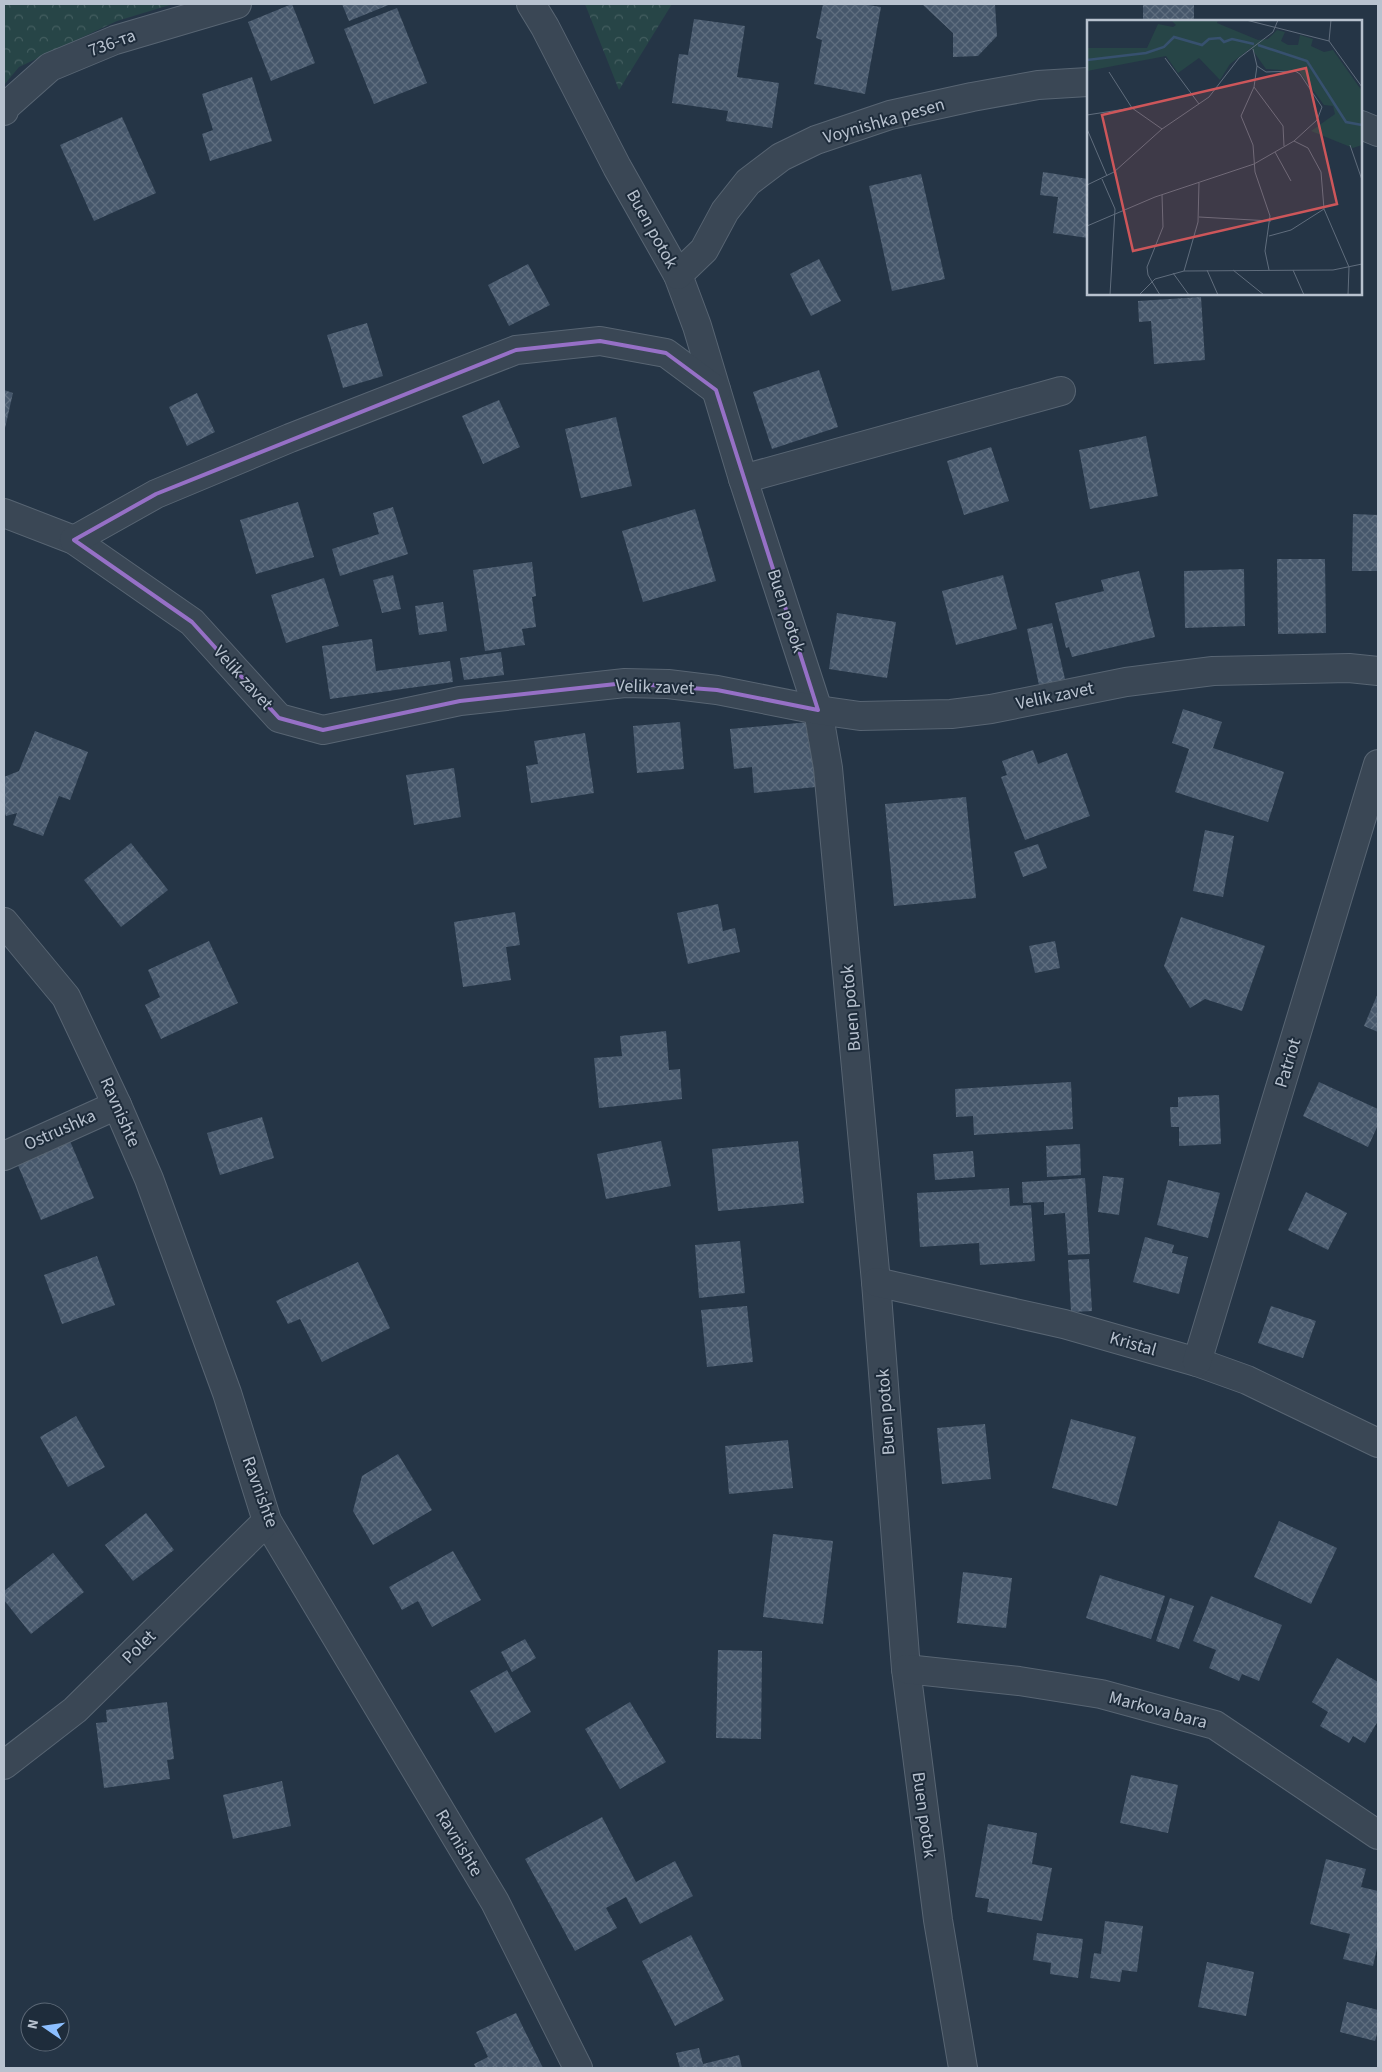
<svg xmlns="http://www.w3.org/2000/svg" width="1382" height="2072" viewBox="0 0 1382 2072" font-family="'Source Sans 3',sans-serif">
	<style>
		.forest { fill: url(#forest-crowns) }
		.building { fill: url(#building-cross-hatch) }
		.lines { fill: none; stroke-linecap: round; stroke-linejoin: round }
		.street-casing { stroke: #586573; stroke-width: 30 }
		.street { stroke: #3a4755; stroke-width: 28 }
		.marked { fill: none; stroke: #9670c6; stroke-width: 4; stroke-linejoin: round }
		.labels { text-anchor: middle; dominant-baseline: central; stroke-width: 4; stroke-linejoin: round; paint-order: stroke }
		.street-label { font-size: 18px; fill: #b8c2cf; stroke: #1e2c3b }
		.inset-river { fill: none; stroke: #37516f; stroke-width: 2.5 }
		.inset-road { fill: none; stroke: #606d7d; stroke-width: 1 }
		.view { fill: #cd565a; fill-opacity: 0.15; stroke: #cd565a; stroke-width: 2.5 }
		.inset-edge { fill: none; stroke: #b8c2cf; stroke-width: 2.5 }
	</style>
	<defs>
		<pattern id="forest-crowns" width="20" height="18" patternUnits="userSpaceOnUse" patternTransform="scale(1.25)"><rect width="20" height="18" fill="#274547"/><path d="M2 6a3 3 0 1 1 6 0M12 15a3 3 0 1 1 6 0" fill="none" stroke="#445e60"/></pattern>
		<pattern id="building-cross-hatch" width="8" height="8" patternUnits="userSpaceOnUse" patternTransform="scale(1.25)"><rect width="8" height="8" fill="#46576b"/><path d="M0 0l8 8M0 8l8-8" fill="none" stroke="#5f6e7f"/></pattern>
	</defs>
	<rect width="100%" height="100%" fill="#253546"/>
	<g class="forest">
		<polygon points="4,4 173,4 117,21 19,67 4,85"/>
		<polygon points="585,4 672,4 619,90"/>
	</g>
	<g class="building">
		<polygon points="292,4 315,63 271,81 248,22"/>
		<polygon points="342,4 391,4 349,21"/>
		<polygon points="823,4 862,4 881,7 865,94 814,84 822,40 816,38"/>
		<polygon points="922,4 995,4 997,36 978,56 953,57 953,33"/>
		<rect x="1143" y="4" width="51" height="17"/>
		<polygon points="397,8 427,83 374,104 344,29"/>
		<polygon points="694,19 745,26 737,77 779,83 772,128 726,121 728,111 672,103 679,54 688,55"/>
		<polygon points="252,77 272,141 210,161 202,134 213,130 202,94"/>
		<polygon points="122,117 156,193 94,221 60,145"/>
		<polygon points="1043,172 1088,179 1088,238 1053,233 1058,197 1040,195"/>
		<polygon points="921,174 945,279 892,291 869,186"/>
		<polygon points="819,259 841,301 811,316 790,274"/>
		<polygon points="528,264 550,305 509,326 488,285"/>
		<polygon points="1201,297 1205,360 1154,364 1151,321 1139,322 1138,301"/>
		<polygon points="367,323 383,376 343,388 327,335"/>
		<polygon points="819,370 838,427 772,449 753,392"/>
		<polygon points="4,390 13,393 5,428 4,428"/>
		<polygon points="197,393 215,432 187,446 169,407"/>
		<polygon points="499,400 520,447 483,464 462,416"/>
		<polygon points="616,417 632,486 581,498 565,429"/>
		<polygon points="1146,436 1158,496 1090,509 1079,450"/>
		<polygon points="991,447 1009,501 964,515 947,461"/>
		<polygon points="298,502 314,557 256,574 240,520"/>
		<polygon points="393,507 408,554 340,576 332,549 379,534 373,513"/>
		<polygon points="695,509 716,581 643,602 622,531"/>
		<polygon points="1353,514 1378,515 1378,571 1352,571"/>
		<polygon points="1277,559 1325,559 1326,633 1278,634"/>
		<polygon points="532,562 536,596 532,597 536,627 522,629 525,645 485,651 473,570"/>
		<polygon points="1244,569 1245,626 1185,628 1184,571"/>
		<polygon points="1139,571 1155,637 1072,657 1069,647 1066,648 1055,603 1104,591 1101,580"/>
		<polygon points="393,575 401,609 382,613 373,580"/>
		<polygon points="1003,575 1017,629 956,645 942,591"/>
		<polygon points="324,578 339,626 286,643 271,595"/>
		<polygon points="443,602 447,631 419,635 415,606"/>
		<polygon points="837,613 896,622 887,678 829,669"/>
		<polygon points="1052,623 1065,679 1039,685 1027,629"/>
		<polygon points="372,639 376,671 450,661 453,682 330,699 322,646"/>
		<polygon points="501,652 504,675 464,680 460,658"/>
		<polygon points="1183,709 1222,722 1213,748 1284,772 1268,822 1175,792 1189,749 1172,743"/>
		<polygon points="680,722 684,769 637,773 633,726"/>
		<polygon points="810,722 816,787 754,793 752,767 734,769 730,729"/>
		<polygon points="35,731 88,752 70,800 59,796 43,836 13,825 17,813 6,816 4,809 4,777 19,771"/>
		<polygon points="585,733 594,793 531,803 526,766 538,764 534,741"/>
		<polygon points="1033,750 1038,764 1067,753 1090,816 1025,840 1001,777 1007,775 1002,761"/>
		<polygon points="454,768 461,817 414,825 406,775"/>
		<polygon points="966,797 976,898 894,906 885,804"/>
		<polygon points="1205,830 1234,836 1223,897 1193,891"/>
		<polygon points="131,843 168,890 121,927 84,880"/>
		<polygon points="1038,844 1047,868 1023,877 1014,852"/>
		<polygon points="718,904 723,931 735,928 740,952 688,964 677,913"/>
		<polygon points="515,912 520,945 506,947 511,980 463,987 454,922"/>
		<polygon points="1181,917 1265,946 1242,1011 1205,999 1190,1008 1164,966"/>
		<polygon points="209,941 238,1003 161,1039 145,1005 160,997 148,970"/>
		<polygon points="1055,941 1060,968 1035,973 1029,946"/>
		<polygon points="1378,993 1378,1032 1364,1026"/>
		<polygon points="666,1031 669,1070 680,1069 682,1099 599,1108 594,1058 622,1056 620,1036"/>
		<polygon points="1071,1082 1073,1129 974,1135 973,1116 956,1117 955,1089"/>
		<polygon points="1319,1082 1378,1109 1378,1125 1368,1147 1303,1116"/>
		<polygon points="1219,1095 1221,1144 1179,1146 1179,1127 1171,1127 1170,1107 1178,1107 1178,1097"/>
		<polygon points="262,1117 274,1158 220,1175 207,1133"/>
		<polygon points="70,1141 94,1198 41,1220 17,1163"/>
		<polygon points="661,1141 671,1186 606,1199 597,1154"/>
		<polygon points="798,1141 804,1203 718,1211 712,1149"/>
		<polygon points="1080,1144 1081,1175 1047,1177 1046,1146"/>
		<polygon points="973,1151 975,1177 935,1180 933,1154"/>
		<polygon points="1103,1176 1124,1178 1119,1215 1098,1212"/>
		<polygon points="1085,1178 1090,1254 1068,1255 1065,1213 1044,1215 1044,1202 1023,1203 1022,1182"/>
		<polygon points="1168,1180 1220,1193 1208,1238 1157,1225"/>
		<polygon points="1009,1188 1010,1206 1031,1205 1035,1261 980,1265 979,1243 920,1247 917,1193"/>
		<polygon points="1306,1192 1347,1213 1328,1250 1288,1230"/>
		<polygon points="1145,1237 1174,1245 1172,1253 1188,1257 1179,1294 1133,1282"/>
		<polygon points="740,1241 745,1293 699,1298 695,1245"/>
		<polygon points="97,1256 115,1305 62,1324 44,1275"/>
		<polygon points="1089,1259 1092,1311 1071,1312 1068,1260"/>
		<polygon points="358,1262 390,1328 322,1362 300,1319 288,1324 276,1301"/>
		<polygon points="747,1306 753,1362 707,1367 701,1310"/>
		<polygon points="1271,1306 1316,1321 1303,1358 1258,1343"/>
		<polygon points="76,1416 105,1467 68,1487 40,1437"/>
		<polygon points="1071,1419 1136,1437 1117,1506 1052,1488"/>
		<polygon points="985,1424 991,1479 942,1484 937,1428"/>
		<polygon points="788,1440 793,1488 729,1494 725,1446"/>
		<polygon points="398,1454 432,1510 373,1545 353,1511 362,1476"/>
		<polygon points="146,1513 174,1550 133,1581 105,1545"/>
		<polygon points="1279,1521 1337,1548 1311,1604 1254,1577"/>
		<polygon points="773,1534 833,1541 823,1624 763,1617"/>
		<polygon points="453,1551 481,1600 432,1627 418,1601 402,1610 389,1587"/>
		<polygon points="53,1553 84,1592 31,1634 4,1600 4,1591"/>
		<polygon points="963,1572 1012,1578 1006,1628 957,1623"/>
		<polygon points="1100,1575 1165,1596 1151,1639 1086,1618"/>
		<polygon points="1211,1596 1282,1625 1259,1681 1242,1674 1239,1681 1209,1668 1216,1650 1193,1641"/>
		<polygon points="1170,1598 1194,1606 1179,1649 1156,1641"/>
		<polygon points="525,1639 536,1658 512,1672 501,1652"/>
		<polygon points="718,1650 762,1651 761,1739 716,1738"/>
		<polygon points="1337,1658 1378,1682 1378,1721 1365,1743 1353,1736 1349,1743 1320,1726 1328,1712 1312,1702"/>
		<polygon points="507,1670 531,1712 495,1733 470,1691"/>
		<polygon points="167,1702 174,1759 167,1760 170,1779 104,1788 96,1723 107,1722 106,1710"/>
		<polygon points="630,1702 666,1762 620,1789 585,1729"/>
		<polygon points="1131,1775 1178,1785 1168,1833 1120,1823"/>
		<polygon points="282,1781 291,1826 233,1839 223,1795"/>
		<polygon points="602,1817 636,1882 675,1861 693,1896 640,1924 626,1897 606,1908 617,1928 575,1951 525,1859"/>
		<polygon points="988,1824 1037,1833 1032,1864 1052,1868 1042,1921 987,1912 989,1899 975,1897"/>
		<polygon points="1326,1859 1366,1869 1361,1887 1378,1891 1378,1944 1373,1966 1343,1959 1350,1934 1310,1924"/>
		<polygon points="1105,1921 1143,1926 1137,1972 1122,1970 1120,1982 1090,1978 1094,1953 1101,1954"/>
		<polygon points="1037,1933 1083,1939 1078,1978 1050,1974 1051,1963 1033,1960"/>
		<polygon points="691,1935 724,2000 675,2026 642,1961"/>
		<polygon points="1207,1962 1254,1972 1246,2016 1198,2007"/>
		<polygon points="1347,2002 1378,2010 1378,2031 1375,2041 1340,2032"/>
		<polygon points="516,2013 543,2068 476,2068 474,2064 488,2057 476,2032"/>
		<polygon points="699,2048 703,2064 739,2055 742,2068 680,2068 676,2053"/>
	</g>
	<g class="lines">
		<g class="street-casing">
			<g id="street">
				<polyline points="531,4 545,27 617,167 678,275 697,326 743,479 818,710 828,768 876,1282 906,1669 938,1920 963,2068"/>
				<polyline points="4,111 5,107 50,67 115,40 237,4"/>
				<polyline points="1361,125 1378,132"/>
				<polyline points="678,275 704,250 725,211 748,182 781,157 816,140 890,115 972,97 1038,85 1088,82"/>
				<polyline points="743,479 1061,391"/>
				<polyline points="4,513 74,540 192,622 279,718 323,730 460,701 625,683 668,684 717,690 818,710 860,716 951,714 991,709 1126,682 1213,671 1349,668 1378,671"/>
				<polyline points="74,540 156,494 290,438 516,350 600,341 666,353 716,390"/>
				<polyline points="4,922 66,997 117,1105 149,1179 227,1393 267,1521 495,1902 578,2068"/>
				<polyline points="4,1156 117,1105"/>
				<polyline points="876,1282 1064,1324 1197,1362 1247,1380 1378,1443"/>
				<polyline points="1197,1362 1378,764"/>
				<polyline points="906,1669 1019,1681 1101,1694 1215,1725 1378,1835"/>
				<polyline points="4,1765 75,1710 267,1521"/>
			</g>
		</g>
		<use href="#street" class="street"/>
	</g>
	<path class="marked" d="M600 341 666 353 716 390 818 710 717 690 625 683 460 701 323 730 279 718 192 622 74 540 156 494 516 350Z"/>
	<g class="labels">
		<g class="street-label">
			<text transform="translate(112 43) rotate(-20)">736-та</text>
			<text transform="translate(884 121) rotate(-16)">Voynishka pesen</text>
			<text transform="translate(652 229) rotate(61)">Buen potok</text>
			<text transform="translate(786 611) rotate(72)">Buen potok</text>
			<text transform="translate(243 678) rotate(48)">Velik zavet</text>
			<text transform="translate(655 687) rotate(2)">Velik zavet</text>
			<text transform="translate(1055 696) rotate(-12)">Velik zavet</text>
			<text transform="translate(851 1008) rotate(-95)">Buen potok</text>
			<text transform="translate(1288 1063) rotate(-73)">Patriot</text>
			<text transform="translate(120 1112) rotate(66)">Ravnishte</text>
			<text transform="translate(60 1130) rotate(-24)">Ostrushka</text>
			<text transform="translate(1133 1344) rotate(16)">Kristal</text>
			<text transform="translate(886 1412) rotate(-94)">Buen potok</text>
			<text transform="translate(260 1492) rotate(70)">Ravnishte</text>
			<text transform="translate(139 1647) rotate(-45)">Polet</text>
			<text transform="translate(1158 1710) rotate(15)">Markova bara</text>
			<text transform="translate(924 1815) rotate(82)">Buen potok</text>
			<text transform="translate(459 1843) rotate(59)">Ravnishte</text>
		</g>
	</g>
	<g transform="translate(1087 20)">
		<rect width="275" height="275" fill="#253546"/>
		<path d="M84 0H131L130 3 171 20 181 19 190 10 198 12 194 21 201 25H211L213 15 226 19 224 26 237 32 246 30 275 71V125L266 128 224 111 248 94 246 86 237 85 212 51 179 49 164 28 143 44 133 60 112 38 91 53 79 36 0 51V28H60L71 4 86 7 89 5Z" fill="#274547"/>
		<path class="inset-river" d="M171 25 220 41 259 102 275 105M0 40 59 33 77 27 87 17 115 25 122 19 133 18 137 22 145 19 167 24"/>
		<path class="inset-road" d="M159 0 242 21 275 67M242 21 244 0M166 29 170 46 167 67 154 96 166 125 168 152 183 196 178 231 182 250M78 38 112 84M22 52 45 88 75 109M167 67 196 106 197 126M0 95 45 88M0 109 20 156M207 121 221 128 234 152 237 189 262 247 261 275M263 125 275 160M188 132 204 161M15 159 28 189 23 275M0 165 27 152 75 109 122 77 152 38 186 12 191 0M112 197 184 201M0 206 68 177 167 144 207 121 230 100 235 87 213 54 208 51 179 52 170 46M182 216 204 210 237 189M120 250 131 275M146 250 177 275M206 250 217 275M97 251 111 202 112 163M86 253 102 275M52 275 68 259 97 251 246 250 275 244M73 275 61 255 60 247 76 207 75 175"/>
		<path class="view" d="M219 48 250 184 46 231 15 95Z"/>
		<rect width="275" height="275" class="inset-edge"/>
	</g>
	<rect width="1382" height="2072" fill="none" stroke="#b8c2cf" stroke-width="10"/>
	<g transform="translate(45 2027) rotate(283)"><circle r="24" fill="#1e2c3b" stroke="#5c6876"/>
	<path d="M0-4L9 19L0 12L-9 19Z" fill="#8cbfff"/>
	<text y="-8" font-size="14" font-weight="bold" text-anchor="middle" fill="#b8c2cf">N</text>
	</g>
</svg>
